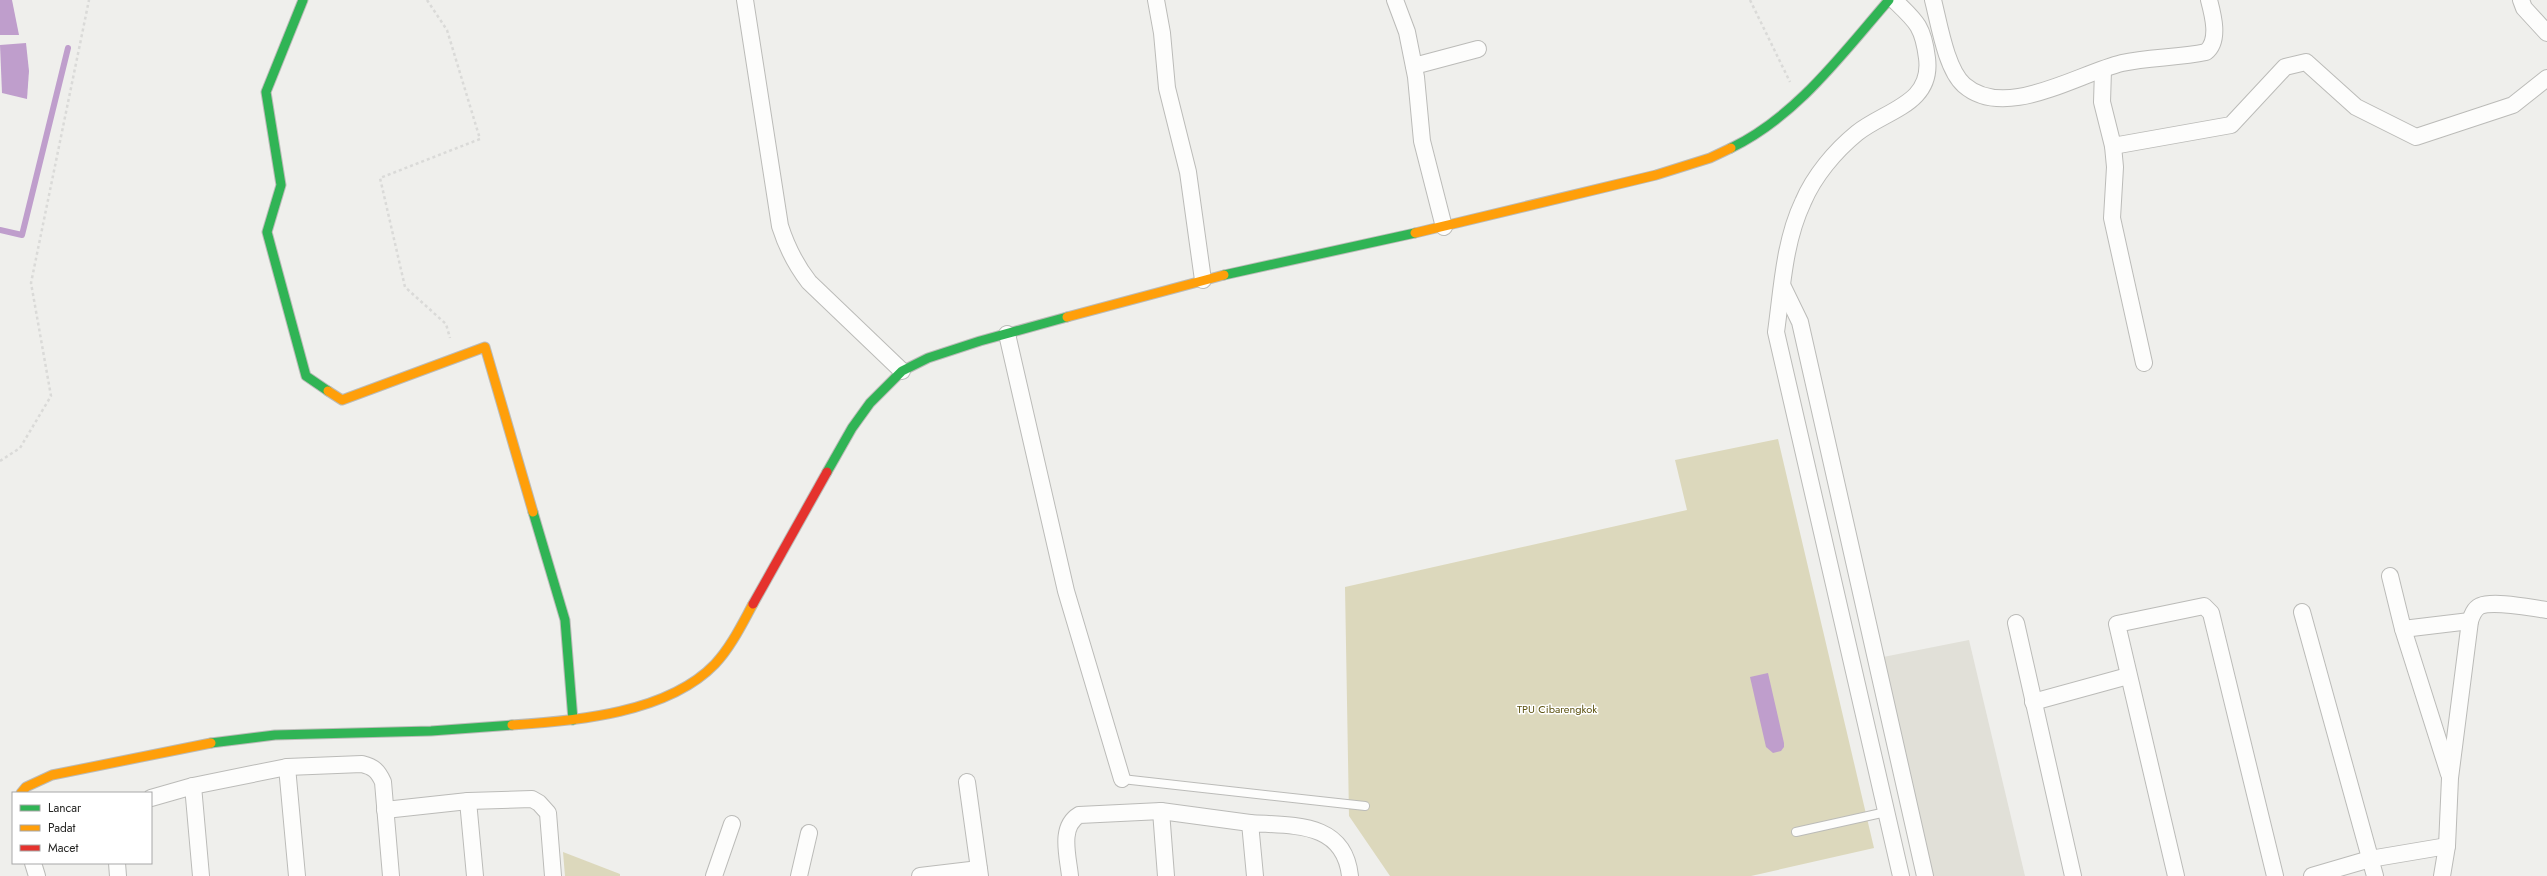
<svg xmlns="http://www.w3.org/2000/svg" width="2547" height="876" viewBox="0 0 2547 876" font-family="Jost,sans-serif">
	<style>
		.built { fill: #e1e0d8 }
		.green { fill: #dcd8bc }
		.water { fill: #bf9ecc }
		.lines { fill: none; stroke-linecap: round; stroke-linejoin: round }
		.stream { stroke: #bf9ecc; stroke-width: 6 }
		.lane-casing { stroke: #bbbbb8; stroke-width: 10 }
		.street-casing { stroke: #bbbbb8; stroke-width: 18 }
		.fast-casing { stroke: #bbbbb8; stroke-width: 11 }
		.slow-casing { stroke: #bbbbb8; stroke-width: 11 }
		.jam-casing { stroke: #bbbbb8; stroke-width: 11 }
		.path { stroke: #dadad8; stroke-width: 2.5; stroke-dasharray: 3 3; stroke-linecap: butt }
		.lane { stroke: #fdfdfc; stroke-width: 8 }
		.street { stroke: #fdfdfc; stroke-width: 16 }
		.fast { stroke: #30b455; stroke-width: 9 }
		.slow { stroke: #ff9f0a; stroke-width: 9 }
		.jam { stroke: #e5322d; stroke-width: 9 }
		.labels { text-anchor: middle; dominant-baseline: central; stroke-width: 3; stroke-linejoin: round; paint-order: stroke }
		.park-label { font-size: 11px; fill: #5e5413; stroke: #fff }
	</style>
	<rect width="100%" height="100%" fill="#efefec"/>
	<polygon class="built" points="1969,640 2025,876 1922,876 1868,660"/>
	<g class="green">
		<polygon points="1778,439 1874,848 1751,876 1390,876 1349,816 1345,587 1687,510 1675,460"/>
		<polygon points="563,852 620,874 620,876 565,876"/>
	</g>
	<g class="water">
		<polygon points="0,0 12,0 19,35 0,35"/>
		<polygon points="26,43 29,71 27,99 2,93 0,45"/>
		<polygon points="1768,673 1784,743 1784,747 1781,751 1773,753 1766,747 1750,677"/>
	</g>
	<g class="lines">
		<polyline class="stream" points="0,230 22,235 68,48"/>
		<g class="lane-casing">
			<g id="lane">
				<polyline points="1122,779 1365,806"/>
				<polyline points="1796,832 1886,812"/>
			</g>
		</g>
		<g class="street-casing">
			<g id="street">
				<path d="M745 0 780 226C787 248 795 264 809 282L902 371"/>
				<polyline points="1156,0 1162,33 1167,88 1188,172 1203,280"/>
				<polyline points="1395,0 1407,32 1416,77 1422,141 1444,227"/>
				<path d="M1894 0C1916 21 1923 26 1927 58 1933 104 1886 110 1857 133 1835 151 1814 176 1803 202 1784 242 1782 289 1776 332L1901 876"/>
				<path d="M1933 0C1939 23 1946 69 1964 85 2005 121 2077 74 2122 63 2149 57 2178 58 2206 52 2220 41 2213 15 2209 0"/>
				<polyline points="2521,0 2524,8 2547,33"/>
				<polyline points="1414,66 1478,49"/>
				<polyline points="2103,70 2102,102 2113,146 2115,167 2112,218 2144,363"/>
				<polyline points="2113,146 2231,125 2285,67 2306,62 2356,107 2416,137 2513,105 2547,78"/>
				<polyline points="1783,287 1800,322 1925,876"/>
				<polyline points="1007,334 1066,591 1122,779"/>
				<polyline points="2390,576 2403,629 2449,774"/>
				<polyline points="2302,612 2375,876"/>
				<polyline points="2016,623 2073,876"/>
				<polyline points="2403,629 2470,621"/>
				<polyline points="2033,702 2128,676"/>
				<polyline points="287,767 297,876"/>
				<polyline points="967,782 980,876"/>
				<polyline points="193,786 201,876"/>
				<path d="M151 798 193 786 287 767 362 764C374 767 378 771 383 782L391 876"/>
				<polyline points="468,801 475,876"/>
				<polyline points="385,810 468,801 532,799 539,803 548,813 553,876"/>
				<polyline points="1161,811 1166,876"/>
				<polyline points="33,863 37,876"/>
				<polyline points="117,863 118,876"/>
				<polyline points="714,876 732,824"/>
				<polyline points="799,876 809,833"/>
				<polyline points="920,876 979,869"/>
				<path d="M1070 876C1068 856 1059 827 1079 815L1161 811 1250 823"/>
				<path d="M1255 876 1250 823C1293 826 1344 821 1350 876"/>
				<polyline points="2176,876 2117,624 2204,606 2211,613 2275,876"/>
				<polyline points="2312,876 2370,859 2447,846"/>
				<path d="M2442 876 2447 846 2450 778 2470 621C2472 615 2474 609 2480 606 2494 600 2531 608 2547 610"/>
			</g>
		</g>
		<g class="fast-casing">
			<g id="fast">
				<polyline points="303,0 266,92 281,185 267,232 306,376 328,391"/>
				<path d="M1731 148C1797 116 1842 54 1889 0"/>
				<polyline points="1224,275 1415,233"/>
				<polyline points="827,472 852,428 870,403 902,371 928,358 980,341 1067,317"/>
				<polyline points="533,512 565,620 573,720"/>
				<polyline points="211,743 275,735 431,731 512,725"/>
			</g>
		</g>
		<g class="slow-casing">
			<g id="slow">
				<polyline points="1415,233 1656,175 1710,158 1731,148"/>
				<polyline points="1067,317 1224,275"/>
				<polyline points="328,391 342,400 485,347 533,512"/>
				<path d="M512 725C576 721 668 713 715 664 731 647 742 624 753 604"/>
				<polyline points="21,793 26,787 52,775 211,743"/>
			</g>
		</g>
		<g class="jam-casing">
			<polyline id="jam" points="753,604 827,472"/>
		</g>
		<g class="path">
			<polyline points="427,0 447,30 480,139 380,178 405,287 446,324 450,338"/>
			<polyline points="1750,0 1790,82"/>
			<polyline points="0,461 20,448 51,396 31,283 89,0"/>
		</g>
		<use href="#lane" class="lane"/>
		<use href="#street" class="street"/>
		<use href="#fast" class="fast"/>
		<use href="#slow" class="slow"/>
		<use href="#jam" class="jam"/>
	</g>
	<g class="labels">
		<g class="park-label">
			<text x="1557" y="709">TPU Cibarengkok</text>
		</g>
	</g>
	<rect x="12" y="792" width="140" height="72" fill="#ffffff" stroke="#a7a7a7"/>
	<rect x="20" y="805" width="20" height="6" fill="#30b455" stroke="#a7a7a7"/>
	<text x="48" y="812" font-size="12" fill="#242422">Lancar</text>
	<rect x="20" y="825" width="20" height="6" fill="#ff9f0a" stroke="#a7a7a7"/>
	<text x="48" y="832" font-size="12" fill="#242422">Padat</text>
	<rect x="20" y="845" width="20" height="6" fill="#e5322d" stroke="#a7a7a7"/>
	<text x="48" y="852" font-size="12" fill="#242422">Macet</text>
</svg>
